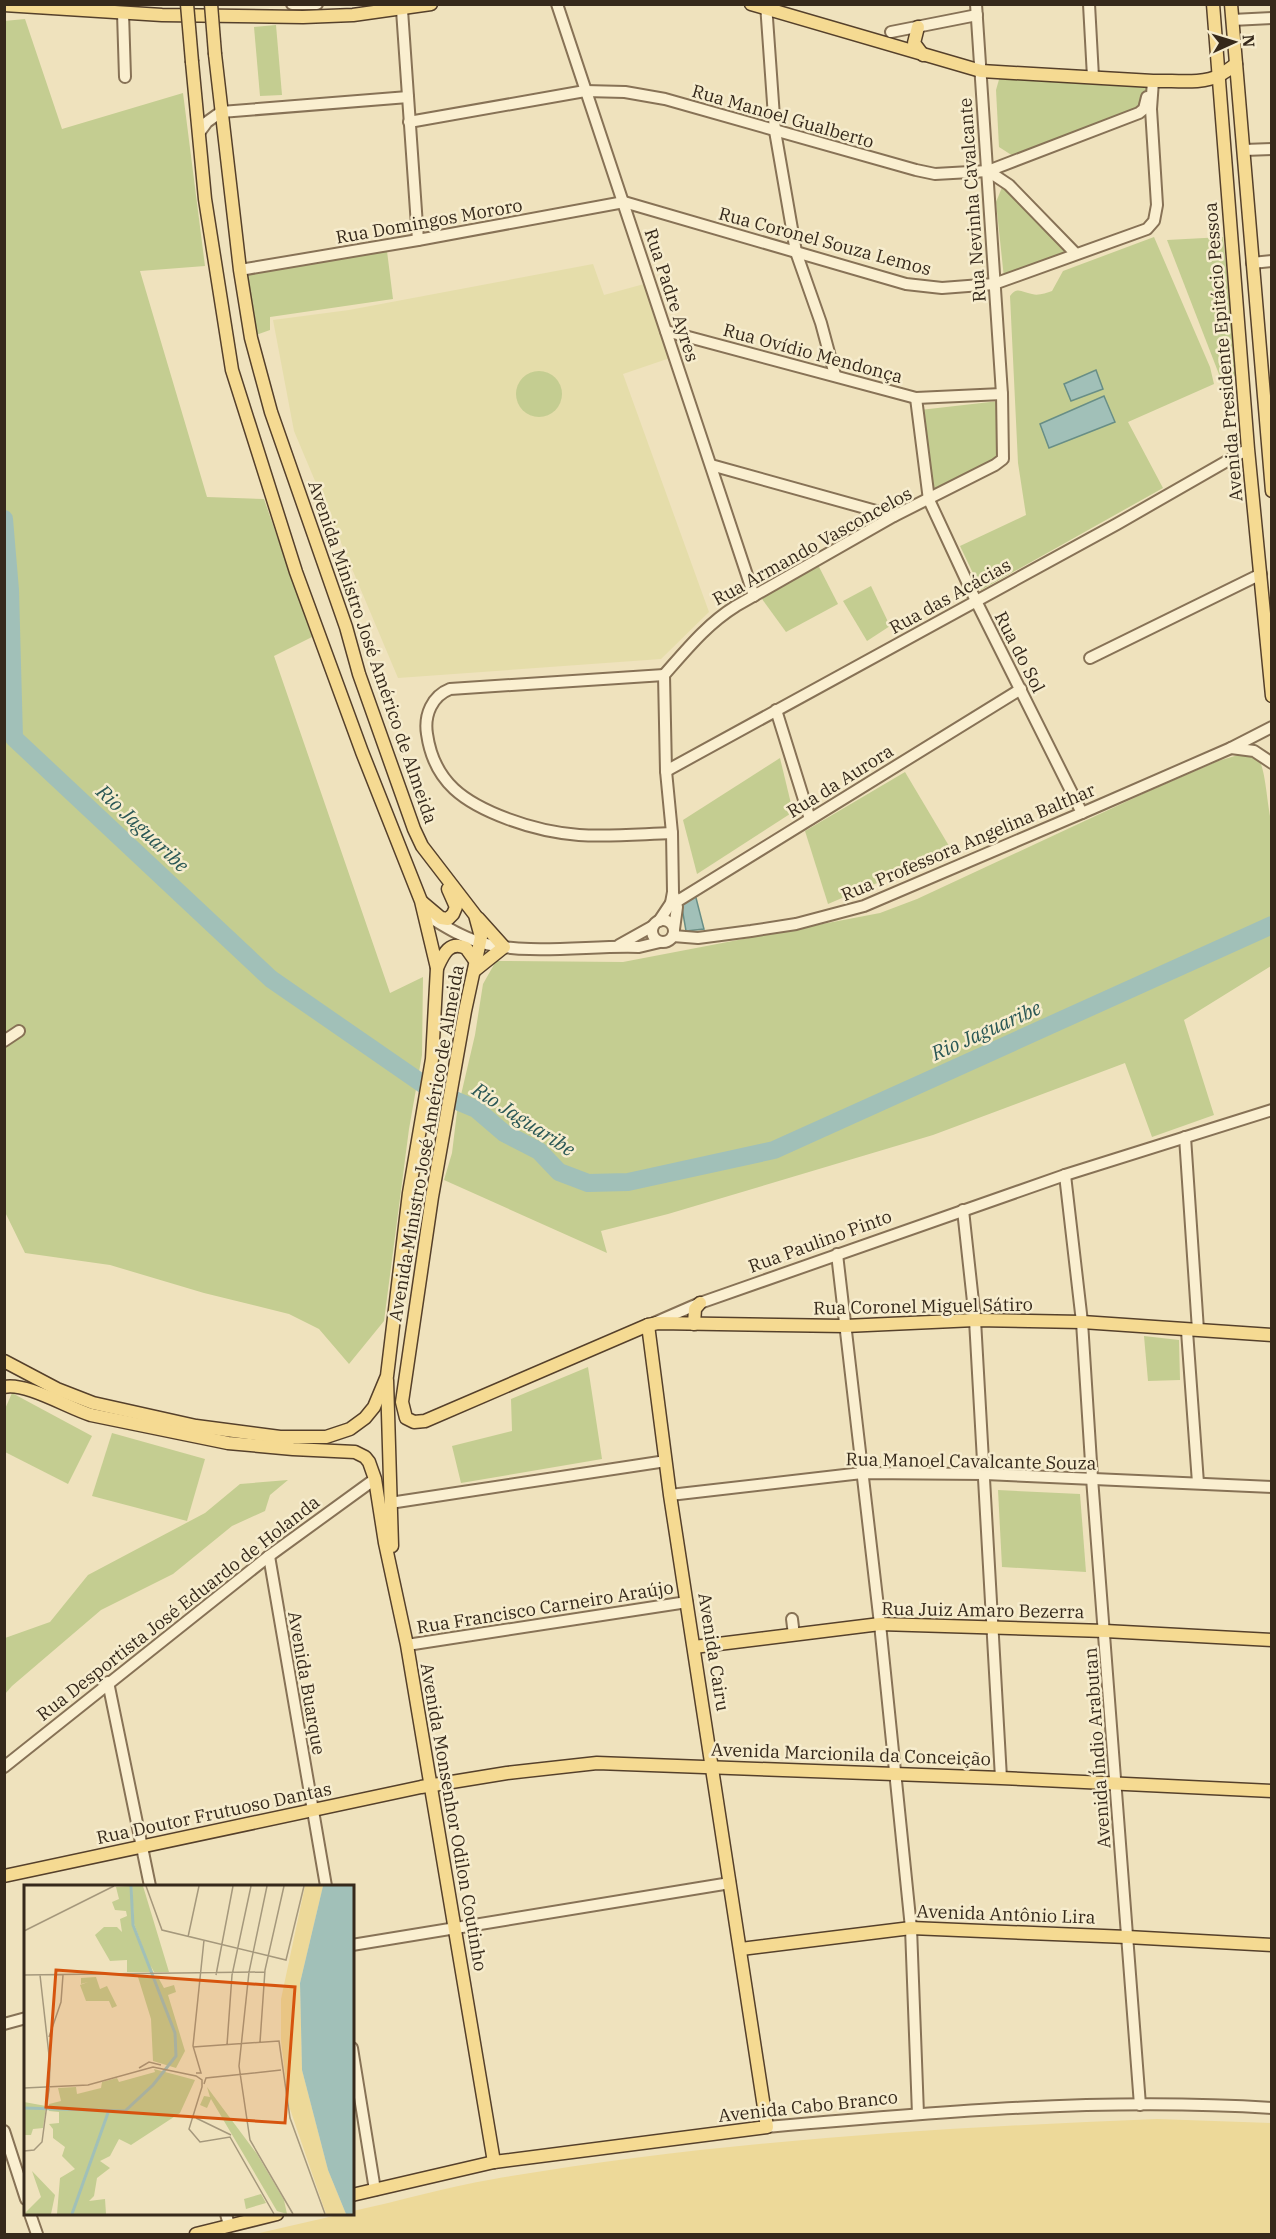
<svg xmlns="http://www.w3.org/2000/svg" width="1276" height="2239" viewBox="0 0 1276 2239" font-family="'IBM Plex Serif',serif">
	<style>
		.farmland { fill: #e5ddaa }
		.green { fill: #c4cd91 }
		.sand { fill: #edd999 }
		.water { fill: #a1c0b8; stroke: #688e86; stroke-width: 1.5 }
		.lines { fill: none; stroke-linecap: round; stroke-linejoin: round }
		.river { stroke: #a1c0b8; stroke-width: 18 }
		.minor-casing { stroke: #877256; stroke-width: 14 }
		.major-casing { stroke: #55402b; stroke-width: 15 }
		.minor { stroke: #faefd0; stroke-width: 10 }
		.major { stroke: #f5da92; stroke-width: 12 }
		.major-bridge-casing { stroke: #55402b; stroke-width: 15; stroke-linecap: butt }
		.major-bridge { stroke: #f5da92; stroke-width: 12 }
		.labels { text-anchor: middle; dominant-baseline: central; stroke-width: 5; stroke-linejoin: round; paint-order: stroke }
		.street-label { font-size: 18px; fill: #36291b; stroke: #f6eccd }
		.water-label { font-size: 20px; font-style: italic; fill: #2a5755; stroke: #f6eccd }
		.inset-river { fill: none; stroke: #a1c0b8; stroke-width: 3 }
		.inset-road { fill: none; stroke: #a5987c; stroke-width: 1.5 }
		.view { fill: #d6540e; fill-opacity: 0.15; stroke: #d6540e; stroke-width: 3 }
		.inset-edge { fill: none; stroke: #36291b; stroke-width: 3 }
	</style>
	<rect width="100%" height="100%" fill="#efe2bd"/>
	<polygon class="farmland" points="593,264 604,295 644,284 670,358 623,374 709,612 661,659 398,678 294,431 273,320 349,310"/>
	<g class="green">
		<polygon points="25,19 62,129 183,93 205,266 140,271 207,497 264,499 312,637 274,656 390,993 423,977 422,1055 409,1129 384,1321 349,1364 319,1329 289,1314 204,1293 110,1265 25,1253 5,1212 4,21"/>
		<polygon points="276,25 282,95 260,96 254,27"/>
		<polygon points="1000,76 1142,84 1150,90 1140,106 1013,156 999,147 996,90"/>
		<polygon points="1003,185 1070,251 1004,278 996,202"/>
		<path d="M1154 237 1210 367 1214 384 1128 422 1163 488 981 590 960 546 1026 515 1018 463 1010 296C1017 286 1022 292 1032 294 1038 296 1046 293 1052 291L1063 271Z"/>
		<polygon points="1223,237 1238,375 1222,382 1167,240"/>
		<polygon points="387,251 393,299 270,317 270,330 256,335 245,273"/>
		<circle cx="539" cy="394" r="23"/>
		<polygon points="999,401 1002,455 931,491 920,410"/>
		<polygon points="817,563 838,604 786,632 762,599"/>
		<polygon points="871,586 890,626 867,641 843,601"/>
		<path d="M1245 753C1249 755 1255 756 1258 759 1266 767 1267 809 1272 824L1271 966 1184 1020 1214 1115 1152 1137 1125 1063 933 1135 668 1214 601 1231 607 1253 444 1180 452 1153 457 1112 475 1035 483 984 496 961 623 962 880 913 917 899 1149 791 1218 761Z"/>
		<polygon points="780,758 793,812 697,874 683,820"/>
		<polygon points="905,772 952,851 828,904 805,831"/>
		<polygon points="1144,1336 1179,1340 1180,1380 1148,1381"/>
		<polygon points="588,1367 602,1459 461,1483 452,1446 512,1431 511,1399"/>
		<polygon points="12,1393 92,1436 68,1484 5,1452 5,1409"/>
		<polygon points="112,1433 205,1459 187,1521 92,1496"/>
		<polygon points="288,1480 270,1495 265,1511 232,1526 173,1574 101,1610 12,1686 5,1694 5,1638 50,1622 88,1575 205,1513 240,1484"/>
		<polygon points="998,1490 1080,1494 1086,1572 1002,1567"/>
	</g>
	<path class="sand" d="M1157 2119 1271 2123V2234H255L342 2214H352L353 2211C400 2201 446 2187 494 2179 714 2141 935 2128 1157 2119Z"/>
	<g class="water">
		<polygon points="1096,370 1103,389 1071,401 1064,384"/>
		<polygon points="1104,396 1115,422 1049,448 1040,424"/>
		<polygon points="695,894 704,929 686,931 681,902"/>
	</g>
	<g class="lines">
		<polyline class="river" points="4,519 10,590 14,738 271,979 433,1091 476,1109 504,1133 539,1151 559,1172 588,1183 628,1182 774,1150 1272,925"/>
		<g class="minor-casing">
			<g id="minor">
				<polyline points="292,4 317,4"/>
				<polyline points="557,4 754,596"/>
				<polyline points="766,4 775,131 796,252 821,323 835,375"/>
				<polyline points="1089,4 1093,77"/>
				<polyline points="402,10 418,240"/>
				<polyline points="123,13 125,77"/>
				<polyline points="1232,20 1272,18"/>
				<polyline points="891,32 977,15"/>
				<polyline points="409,122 585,91 625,92 665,99 916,170 935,174 988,171 1139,113 1144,109 1147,97"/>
				<polyline points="199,133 207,122 221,112 408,97"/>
				<polyline points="1244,150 1272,149"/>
				<polyline points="988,171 1009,185 1075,253"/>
				<polyline points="1252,263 1272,261"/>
				<polyline points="240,270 418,240 624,202 906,284 942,288 994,284 1147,229 1154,221 1157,205 1151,109 1153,81"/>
				<polyline points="666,331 916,398 1002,394"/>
				<polyline points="916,398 929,500 976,601 1082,813"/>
				<polyline points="711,465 894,516"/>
				<polyline points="1090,658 1261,574"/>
				<path d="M664 675C687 649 707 624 736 606L894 516 995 465 1003 459 1002 394 976 4"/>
				<path d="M664 675 450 689C432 696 424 715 427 734 434 783 465 803 508 819 532 828 554 833 579 835 610 837 641 834 672 833"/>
				<polyline points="776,710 810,819"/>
				<polyline points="1231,748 1254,751 1272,763"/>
				<polyline points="666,771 1117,524 1248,449"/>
				<polyline points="671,903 676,902 1021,689"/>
				<path d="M426 915C443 925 459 936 479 942 525 956 591 945 639 947L660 942"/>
				<circle cx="663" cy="931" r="11"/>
				<polyline points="659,921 671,903 673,892 672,833 666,771 664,675"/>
				<polyline points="674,929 677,907 674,896"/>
				<polyline points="673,936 698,938 751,931 796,924 864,906 1082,813 1231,748 1272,727"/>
				<polyline points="619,945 653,926"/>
				<polyline points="4,1041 19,1031"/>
				<polyline points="1185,1137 1198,1330"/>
				<polyline points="1065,1175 1082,1322 1092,1478 1140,2105"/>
				<polyline points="963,1210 975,1320 1001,1778"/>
				<polyline points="837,1254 880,1624 911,1928 918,2114"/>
				<polyline points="654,1323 700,1303 1065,1175 1272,1110"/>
				<polyline points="1187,1331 1198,1483"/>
				<polyline points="670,1495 862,1473 985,1474 1272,1487"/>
				<polyline points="390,1503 666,1461"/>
				<polyline points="269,1556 326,1886"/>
				<polyline points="792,1619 794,1635"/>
				<polyline points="407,1645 687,1602"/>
				<polyline points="108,1682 150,1886"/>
				<polyline points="4,1767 269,1556 375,1479"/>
				<polyline points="352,1945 730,1883"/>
				<polyline points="4,2024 26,2018"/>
				<polyline points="352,2048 375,2190"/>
				<path d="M767 2127C935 2112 1103 2097 1272 2108"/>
				<polyline points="4,2131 26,2199"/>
				<polyline points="30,2214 37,2234"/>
				<polyline points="226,2214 229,2225"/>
			</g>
		</g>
		<g class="major-casing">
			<g id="major">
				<path d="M751 4 981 71 1153 81C1173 80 1202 85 1220 75 1225 72 1231 68 1236 64"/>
				<polyline points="1213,4 1248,449 1272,696"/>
				<polyline points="1231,4 1272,491"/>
				<polyline points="4,5 162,15 303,17 353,15 431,4"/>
				<polyline points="918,27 914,43 923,55"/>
				<polyline points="215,54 240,270 251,338 271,412 346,627 359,674 414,829 422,846 475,915 481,937 465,1011 432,1197 402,1402 406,1418 414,1422 425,1421 648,1325 658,1323 845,1326 975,1320 1082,1322 1272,1335"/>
				<polyline points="422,902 441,918 448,919 453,914 456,907 448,889"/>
				<path d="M437 968C443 955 449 940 466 948L476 962"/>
				<polyline points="474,971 504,947 478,918"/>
				<polyline points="694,1324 695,1309 700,1303"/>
				<polyline points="4,1361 57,1389 93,1403 196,1426 280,1437 326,1437 350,1429 365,1418 374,1407 387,1376 409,1193 432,1059 437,968 421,901 362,752 296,572 232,370 205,199 192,62"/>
				<polyline points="387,1380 392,1546"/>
				<path d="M4 1387C26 1382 68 1408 91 1415L228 1443 293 1449 355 1452 365 1457 369 1462 375 1479 385 1543 407 1645 494 2162"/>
				<polyline points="694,1647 880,1624 1105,1631 1272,1640"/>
				<polyline points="4,1876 421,1787 507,1773 597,1763 1001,1778 1272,1791"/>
				<polyline points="741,1949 911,1928 1127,1937 1272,1945"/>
				<polyline points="352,2195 494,2162 767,2127 670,1495 648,1325"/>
				<polyline points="196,2234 277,2214"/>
			</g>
		</g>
		<use href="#minor" class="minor"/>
		<use href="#major" class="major"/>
		<g class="major-bridge-casing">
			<g id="major-bridge">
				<polyline points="187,4 192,62"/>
				<polyline points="211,4 215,54"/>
			</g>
		</g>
		<use href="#major-bridge" class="major-bridge"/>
	</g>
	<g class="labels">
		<g class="street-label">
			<text transform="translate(783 116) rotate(16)">Rua Manoel Gualberto</text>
			<text transform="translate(972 200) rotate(-94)">Rua Nevinha Cavalcante</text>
			<text transform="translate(429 221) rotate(-10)">Rua Domingos Mororo</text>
			<text transform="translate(825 241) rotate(15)">Rua Coronel Souza Lemos</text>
			<text transform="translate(672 295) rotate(72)">Rua Padre Ayres</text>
			<text transform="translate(1223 352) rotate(-95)">Avenida Presidente Epitácio Pessoa</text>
			<text transform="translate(813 353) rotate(15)">Rua Ovídio Mendonça</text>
			<text transform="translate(812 546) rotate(-29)">Rua Armando Vasconcelos</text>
			<text transform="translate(950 596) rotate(-29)">Rua das Acácias</text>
			<text transform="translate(373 652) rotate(71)">Avenida Ministro José Américo de Almeida</text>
			<text transform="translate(1020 652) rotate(63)">Rua do Sol</text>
			<text transform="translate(840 781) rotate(-32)">Rua da Aurora</text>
			<text transform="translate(968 842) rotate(-23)">Rua Professora Angelina Balthar</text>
			<text transform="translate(426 1143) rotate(-80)">Avenida Ministro José Américo de Almeida</text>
			<text transform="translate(820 1241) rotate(-20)">Rua Paulino Pinto</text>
			<text transform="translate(923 1306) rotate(-1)">Rua Coronel Miguel Sátiro</text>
			<text transform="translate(971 1461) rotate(1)">Rua Manoel Cavalcante Souza</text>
			<text transform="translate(545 1607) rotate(-9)">Rua Francisco Carneiro Araújo</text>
			<text transform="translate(178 1608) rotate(-38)">Rua Desportista José Eduardo de Holanda</text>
			<text transform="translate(983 1610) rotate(1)">Rua Juiz Amaro Bezerra</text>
			<text transform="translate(714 1652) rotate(81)">Avenida Cairu</text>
			<text transform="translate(307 1683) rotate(80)">Avenida Buarque</text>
			<text transform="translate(1097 1748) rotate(-94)">Avenida Índio Arabutan</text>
			<text transform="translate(851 1754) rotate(2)">Avenida Marcionila da Conceição</text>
			<text transform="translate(214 1813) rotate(-12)">Rua Doutor Frutuoso Dantas</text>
			<text transform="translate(454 1817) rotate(80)">Avenida Monsenhor Odilon Coutinho</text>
			<text transform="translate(1006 1914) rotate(2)">Avenida Antônio Lira</text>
			<text transform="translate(808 2106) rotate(-6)">Avenida Cabo Branco</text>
		</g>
		<g class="water-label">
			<text transform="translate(143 828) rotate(43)">Rio Jaguaribe</text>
			<text transform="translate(986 1030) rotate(-24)">Rio Jaguaribe</text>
			<text transform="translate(524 1119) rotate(33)">Rio Jaguaribe</text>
		</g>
	</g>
	<g transform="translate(24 1885)">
		<rect width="330" height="330" fill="#efe2bd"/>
		<path d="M107 1 109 40 119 63 110 39 108 1H119L145 87H130L127 81 129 87H103V75L86 76 71 50 80 42H93L98 47 96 34 103 31 102 26 91 25 88 17 95 14 92 2ZM72 92 76 104 83 101 93 121 88 123 85 116H62L56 100 64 97 57 99V93ZM114 92H134L140 103 150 100 152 107 144 110 161 166 152 183 129 176 127 134ZM130 184 171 195 156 228 107 260 95 254 86 271 76 276 86 283 73 293 70 311 65 316 81 314 82 329H33L36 293 51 284 38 271 41 262 29 253V244L25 239 35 238V227L25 226V219L37 216 34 203 52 202 53 209 77 203 78 197 93 193 95 197 131 187ZM183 202 233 269 260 315 263 329 253 326 187 214 183 223 176 220 180 211 186 212ZM0 217 22 221 19 243 9 244 7 250H0ZM8 286 31 310 27 329H0L17 312ZM237 309 242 318 222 324 220 314Z" fill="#c4cd91"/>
		<path d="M281 1H299L276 98 278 185 304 285 322 329H302L265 221 257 156V114Z" fill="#edd999"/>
		<path d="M299 1H330V329H322L304 285 278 185 276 98Z" fill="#a1c0b8"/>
		<path class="inset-river" d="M0 223 101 226 129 200 152 171 151 148 109 40 107 1M48 329 85 225"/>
		<path class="inset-road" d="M122 1 138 45 262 75 280 1M243 1 225 87 215 181 226 255 269 329M0 46 90 1M164 52 175 1M0 90 241 87M192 90 209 1M25 152 37 117 39 90M236 157 241 85 260 1M203 160 208 90 227 1M169 162 255 156 266 233 301 329M115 183 125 177 137 180M172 188H177L169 161 180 55M180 199 182 193 257 185M0 203 64 200 129 182 172 191 178 195V202L165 244 176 257 206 252 250 329M172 233 207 250M0 266 10 265 18 257 25 204 26 179 16 90"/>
		<path class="view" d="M32 85 271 102 261 238 22 222Z"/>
		<rect width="330" height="330" class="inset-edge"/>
	</g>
	<rect width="1276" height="2239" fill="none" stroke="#36291b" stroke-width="12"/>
	<g transform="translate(1234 42) rotate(86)" stroke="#f6eccd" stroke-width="4.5" paint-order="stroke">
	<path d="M0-4.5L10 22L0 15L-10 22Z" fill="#36291b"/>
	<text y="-9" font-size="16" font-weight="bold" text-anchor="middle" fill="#36291b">N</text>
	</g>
</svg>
